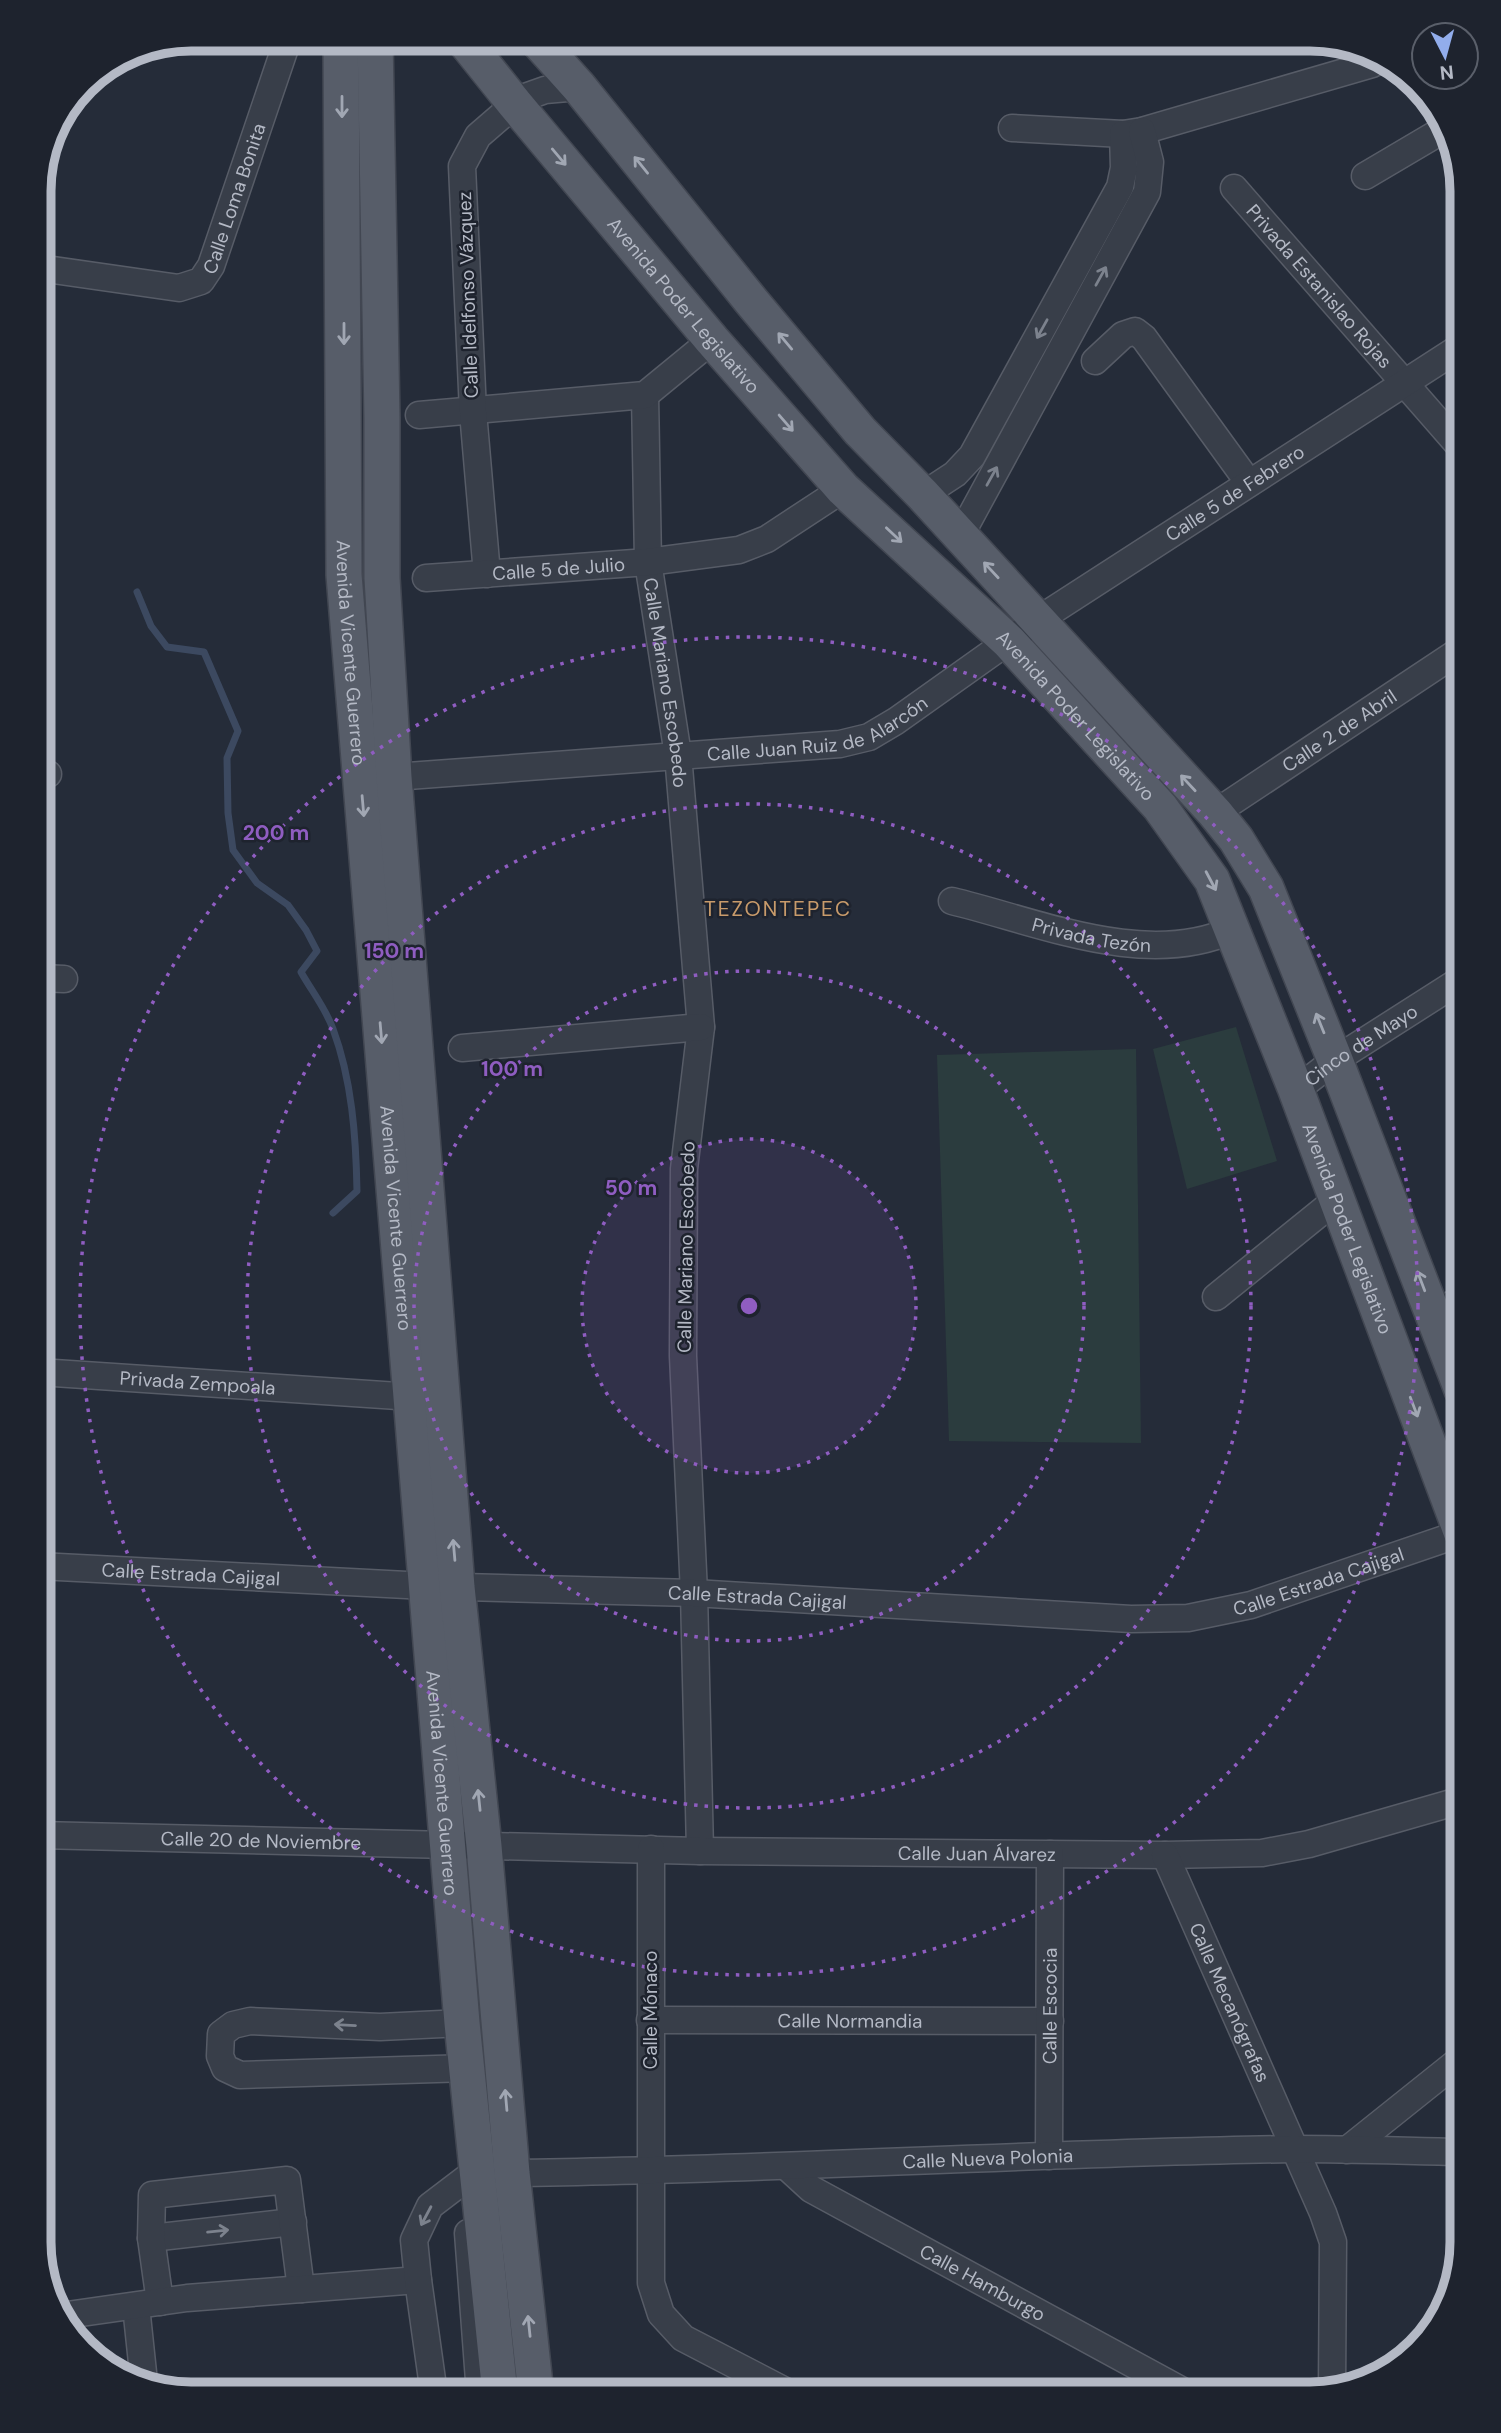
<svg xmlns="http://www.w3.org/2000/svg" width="1501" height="2433" viewBox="0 0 1501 2433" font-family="'DM Sans',sans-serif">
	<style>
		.green { fill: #2b3c3e }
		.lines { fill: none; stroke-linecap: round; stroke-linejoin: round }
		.stream { stroke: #3c4960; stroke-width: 7 }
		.minor-casing { stroke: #575c67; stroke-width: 29 }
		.major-casing { stroke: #424752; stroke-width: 38 }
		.minor { stroke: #383e49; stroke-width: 26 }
		.major { stroke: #575d69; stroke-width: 35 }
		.oneway { stroke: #a1a7b3 }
		.oneway2 { stroke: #7c828d }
		.ring { fill: none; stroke: #8f5dc1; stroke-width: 3.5; stroke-dasharray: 3.5 7 }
		.labels { text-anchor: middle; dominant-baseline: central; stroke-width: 5; stroke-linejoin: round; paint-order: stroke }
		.street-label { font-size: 19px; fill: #b4b9c5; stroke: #1e232e }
		.neighbourhood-label { font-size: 21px; letter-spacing: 2px; fill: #c89b6b; stroke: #1e232e }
		.rim { fill: none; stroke: #b4b9c5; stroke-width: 9 }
		.centre { fill: #8f5dc1; stroke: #1e232e; stroke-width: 3.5 }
		.ring-label { font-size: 21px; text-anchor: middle; font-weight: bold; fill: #8f5dc1; stroke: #1e232e; stroke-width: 5; stroke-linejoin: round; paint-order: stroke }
	</style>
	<rect width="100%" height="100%" fill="#252c39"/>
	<g class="green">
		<polygon points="1236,1027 1277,1161 1187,1189 1153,1049"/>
		<polygon points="1136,1049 1141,1443 949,1441 937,1055"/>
	</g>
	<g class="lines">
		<path class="stream" d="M137 592 151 626 167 647 204 652 238 731 227 758 228 813 233 850 257 883 288 905 306 930 317 951 301 972C311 990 326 1009 333 1029 352 1080 356 1137 357 1191L333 1213"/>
		<g class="minor-casing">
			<g id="minor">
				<polyline points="1012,128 1123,134 1142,131 1372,64 1381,59"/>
				<polyline points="1365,176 1448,127"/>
				<path id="s1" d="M1234 188 1462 449"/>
				<path id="s2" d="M39 268 179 288 201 281 211 266 288 39"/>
				<polyline points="1095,361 1123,335 1135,331 1144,338 1249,483"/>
				<path id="s3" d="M645 395 648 562 678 755 701 1027 684 1169 683 1356 694 1593 700 1851"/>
				<polyline points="419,415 645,395 712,340"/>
				<polyline points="923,495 955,474 972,456 1120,187 1124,168 1123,134"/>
				<polyline points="960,536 1147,192 1150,162 1142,131"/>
				<polyline points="487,574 473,412 462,166 478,136 515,104 528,96 545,90 579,87"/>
				<path id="s4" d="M426 578 648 562 739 550 767 539 843 489"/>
				<polyline points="39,774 48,774"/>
				<path id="s5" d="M394 777 840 744 869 737 896 721 1038 620 1462 346"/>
				<path id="s6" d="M1215 813 1462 649"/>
				<path id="s7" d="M952 901C1039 922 1145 969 1232 930"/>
				<polyline points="39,978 64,979"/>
				<polyline points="462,1048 701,1027"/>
				<path id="s8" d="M1296 1090 1335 1060 1462 979"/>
				<polyline points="1216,1297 1337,1199"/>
				<polyline points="1434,1316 1462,1298"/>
				<path id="s9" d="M39 1372 428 1398"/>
				<path id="s10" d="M39 1566 426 1586 694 1593 1131 1619 1188 1618 1251 1605 1462 1533"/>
				<path id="s11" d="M39 1835 700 1851 1165 1855 1262 1853 1309 1844 1462 1800"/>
				<polyline points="651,1849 651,2283 661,2314 683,2338 791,2394"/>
				<path id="s12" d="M1165 1855 1323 2213 1333 2242 1332 2389"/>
				<path id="s13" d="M650 2020 1050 2021"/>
				<polyline points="462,2023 380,2027 250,2021 233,2025 221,2034 220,2056 225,2068 240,2075 469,2068"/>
				<polyline points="1347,2150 1462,2058"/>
				<path id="s14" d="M1049 2156 1050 1854"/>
				<path id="s15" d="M787 2167 811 2189 1188 2394"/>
				<path id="s16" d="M512 2173C773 2170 1033 2153 1293 2149 1350 2149 1406 2151 1462 2152"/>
				<polyline points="468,2233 480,2394"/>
				<polyline points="151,2238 293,2222"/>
				<polyline points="160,2302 151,2238 152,2195 287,2180 301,2289"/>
				<polyline points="136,2306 144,2382"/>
				<polyline points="60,2316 187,2298 418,2280"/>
				<polyline points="434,2394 418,2280 414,2240 430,2206 476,2171"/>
			</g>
		</g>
		<g class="major-casing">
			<g id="major">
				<path id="s17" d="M341 39 344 575 462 2023 500 2394"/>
				<polyline points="375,39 382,418 382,578 394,777 457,1587 484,1846 512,2173 536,2394"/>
				<path id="s18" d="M463 39 515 104 712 340 843 489 1009 642 1160 807 1212 880 1296 1090 1462 1534"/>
				<polyline points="536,39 579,87 752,302 860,431 923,495 1215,813 1236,839 1266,888 1335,1060 1462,1390"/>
			</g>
		</g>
		<use href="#minor" class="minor"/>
		<use href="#major" class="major"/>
	</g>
	<defs><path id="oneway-shaft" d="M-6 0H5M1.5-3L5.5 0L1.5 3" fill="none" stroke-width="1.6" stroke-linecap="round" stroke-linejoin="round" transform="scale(1.75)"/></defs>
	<g class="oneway">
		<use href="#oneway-shaft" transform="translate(342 107) rotate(90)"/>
		<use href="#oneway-shaft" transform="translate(559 157) rotate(50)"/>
		<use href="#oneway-shaft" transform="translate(641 165) rotate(-129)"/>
		<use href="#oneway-shaft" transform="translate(344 334) rotate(90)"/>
		<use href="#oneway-shaft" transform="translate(785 341) rotate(-130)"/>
		<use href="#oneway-shaft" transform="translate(786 423) rotate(49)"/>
		<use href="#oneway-shaft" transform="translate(894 535) rotate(43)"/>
		<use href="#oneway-shaft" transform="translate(991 570) rotate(-133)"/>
		<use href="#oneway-shaft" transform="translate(1188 783) rotate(-133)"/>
		<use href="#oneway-shaft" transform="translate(363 806) rotate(85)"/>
		<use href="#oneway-shaft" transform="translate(1211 881) rotate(62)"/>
		<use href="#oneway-shaft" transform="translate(1320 1023) rotate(-112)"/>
		<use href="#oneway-shaft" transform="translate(381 1033) rotate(85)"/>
		<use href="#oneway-shaft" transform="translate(1421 1281) rotate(-111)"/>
		<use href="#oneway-shaft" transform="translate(1414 1407) rotate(69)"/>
		<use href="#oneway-shaft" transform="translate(454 1550) rotate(-95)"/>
		<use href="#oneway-shaft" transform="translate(479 1800) rotate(-96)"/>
		<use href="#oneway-shaft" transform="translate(506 2100) rotate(-95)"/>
		<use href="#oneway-shaft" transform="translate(529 2326) rotate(-96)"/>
	</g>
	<g class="oneway2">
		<use href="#oneway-shaft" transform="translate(1101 276) rotate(-61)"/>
		<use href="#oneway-shaft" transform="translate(1042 329) rotate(119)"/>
		<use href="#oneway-shaft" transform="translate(992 476) rotate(-61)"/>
		<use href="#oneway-shaft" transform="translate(345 2025) rotate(-177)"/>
		<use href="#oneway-shaft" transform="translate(426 2216) rotate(118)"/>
		<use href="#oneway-shaft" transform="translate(218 2231) rotate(-6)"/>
	</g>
	<circle cx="749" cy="1306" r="167" fill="#8f5dc1" fill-opacity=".12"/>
	<g class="ring">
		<circle cx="749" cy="1306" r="167"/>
		<circle cx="749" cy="1306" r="335"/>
		<circle cx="749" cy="1306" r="502"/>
		<circle cx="749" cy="1306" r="669"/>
	</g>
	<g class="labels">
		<g class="street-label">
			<text stroke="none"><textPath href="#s2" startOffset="254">Calle Loma Bonita</textPath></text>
			<text stroke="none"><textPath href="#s1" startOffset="130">Privada Estanislao Rojas</textPath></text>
			<text transform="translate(468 295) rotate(-92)">Calle Idelfonso Vázquez</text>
			<text stroke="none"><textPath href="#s18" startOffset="346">Avenida Poder Legislativo</textPath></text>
			<text stroke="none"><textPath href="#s5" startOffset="917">Calle 5 de Febrero</textPath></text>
			<text stroke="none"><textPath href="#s4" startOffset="133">Calle 5 de Julio</textPath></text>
			<text stroke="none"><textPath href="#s17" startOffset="614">Avenida Vicente Guerrero</textPath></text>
			<text stroke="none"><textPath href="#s3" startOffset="289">Calle Mariano Escobedo</textPath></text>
			<text stroke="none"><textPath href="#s18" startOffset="914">Avenida Poder Legislativo</textPath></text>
			<text stroke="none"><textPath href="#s5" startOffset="429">Calle Juan Ruiz de Alarcón</textPath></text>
			<text stroke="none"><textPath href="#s6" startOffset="149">Calle 2 de Abril</textPath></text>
			<text stroke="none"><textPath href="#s7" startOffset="144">Privada Tezón</textPath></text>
			<text stroke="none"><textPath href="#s8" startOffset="79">Cinco de Mayo</textPath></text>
			<text stroke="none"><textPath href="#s17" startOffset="1181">Avenida Vicente Guerrero</textPath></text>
			<text stroke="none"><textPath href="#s18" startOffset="1502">Avenida Poder Legislativo</textPath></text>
			<text transform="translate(686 1247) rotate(-89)">Calle Mariano Escobedo</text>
			<text stroke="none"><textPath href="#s9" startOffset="159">Privada Zempoala</textPath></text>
			<text stroke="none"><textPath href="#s10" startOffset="152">Calle Estrada Cajigal</textPath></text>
			<text stroke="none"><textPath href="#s10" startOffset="1286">Calle Estrada Cajigal</textPath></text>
			<text stroke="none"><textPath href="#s10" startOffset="719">Calle Estrada Cajigal</textPath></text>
			<text stroke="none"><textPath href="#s17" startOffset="1748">Avenida Vicente Guerrero</textPath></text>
			<text stroke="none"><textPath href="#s11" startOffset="222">Calle 20 de Noviembre</textPath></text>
			<text stroke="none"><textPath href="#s11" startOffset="938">Calle Juan Álvarez</textPath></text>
			<text stroke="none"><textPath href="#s12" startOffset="161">Calle Mecanógrafas</textPath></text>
			<text stroke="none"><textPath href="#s14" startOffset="150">Calle Escocia</textPath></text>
			<text transform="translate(650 2010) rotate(-90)">Calle Mónaco</text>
			<text stroke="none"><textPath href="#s13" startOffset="200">Calle Normandia</textPath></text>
			<text stroke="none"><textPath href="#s16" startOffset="476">Calle Nueva Polonia</textPath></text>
			<text stroke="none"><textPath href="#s15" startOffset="228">Calle Hamburgo</textPath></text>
		</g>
		<g class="neighbourhood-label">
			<text x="778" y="909">TEZONTEPEC</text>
		</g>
	</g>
	<path d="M0 0H1501V2433H0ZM191 51H1310A140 140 0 0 1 1450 191V2242A140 140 0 0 1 1310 2382H191A140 140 0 0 1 51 2242V191A140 140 0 0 1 191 51Z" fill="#1e232e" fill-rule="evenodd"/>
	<path class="rim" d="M191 51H1310A140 140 0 0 1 1450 191V2242A140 140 0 0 1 1310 2382H191A140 140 0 0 1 51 2242V191A140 140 0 0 1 191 51Z"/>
	<circle cx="749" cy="1306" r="10" class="centre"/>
	<g class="ring-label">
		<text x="276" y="840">200 m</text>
		<text x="394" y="958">150 m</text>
		<text x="512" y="1076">100 m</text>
		<text x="631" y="1195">50 m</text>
	</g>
	<g transform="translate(1445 56) rotate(174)"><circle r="33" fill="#1e232e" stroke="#5a5f6a" stroke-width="2"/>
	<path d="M0-5L12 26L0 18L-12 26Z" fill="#92adec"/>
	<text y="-10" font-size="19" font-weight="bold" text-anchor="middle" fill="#b4b9c5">N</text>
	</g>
</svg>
